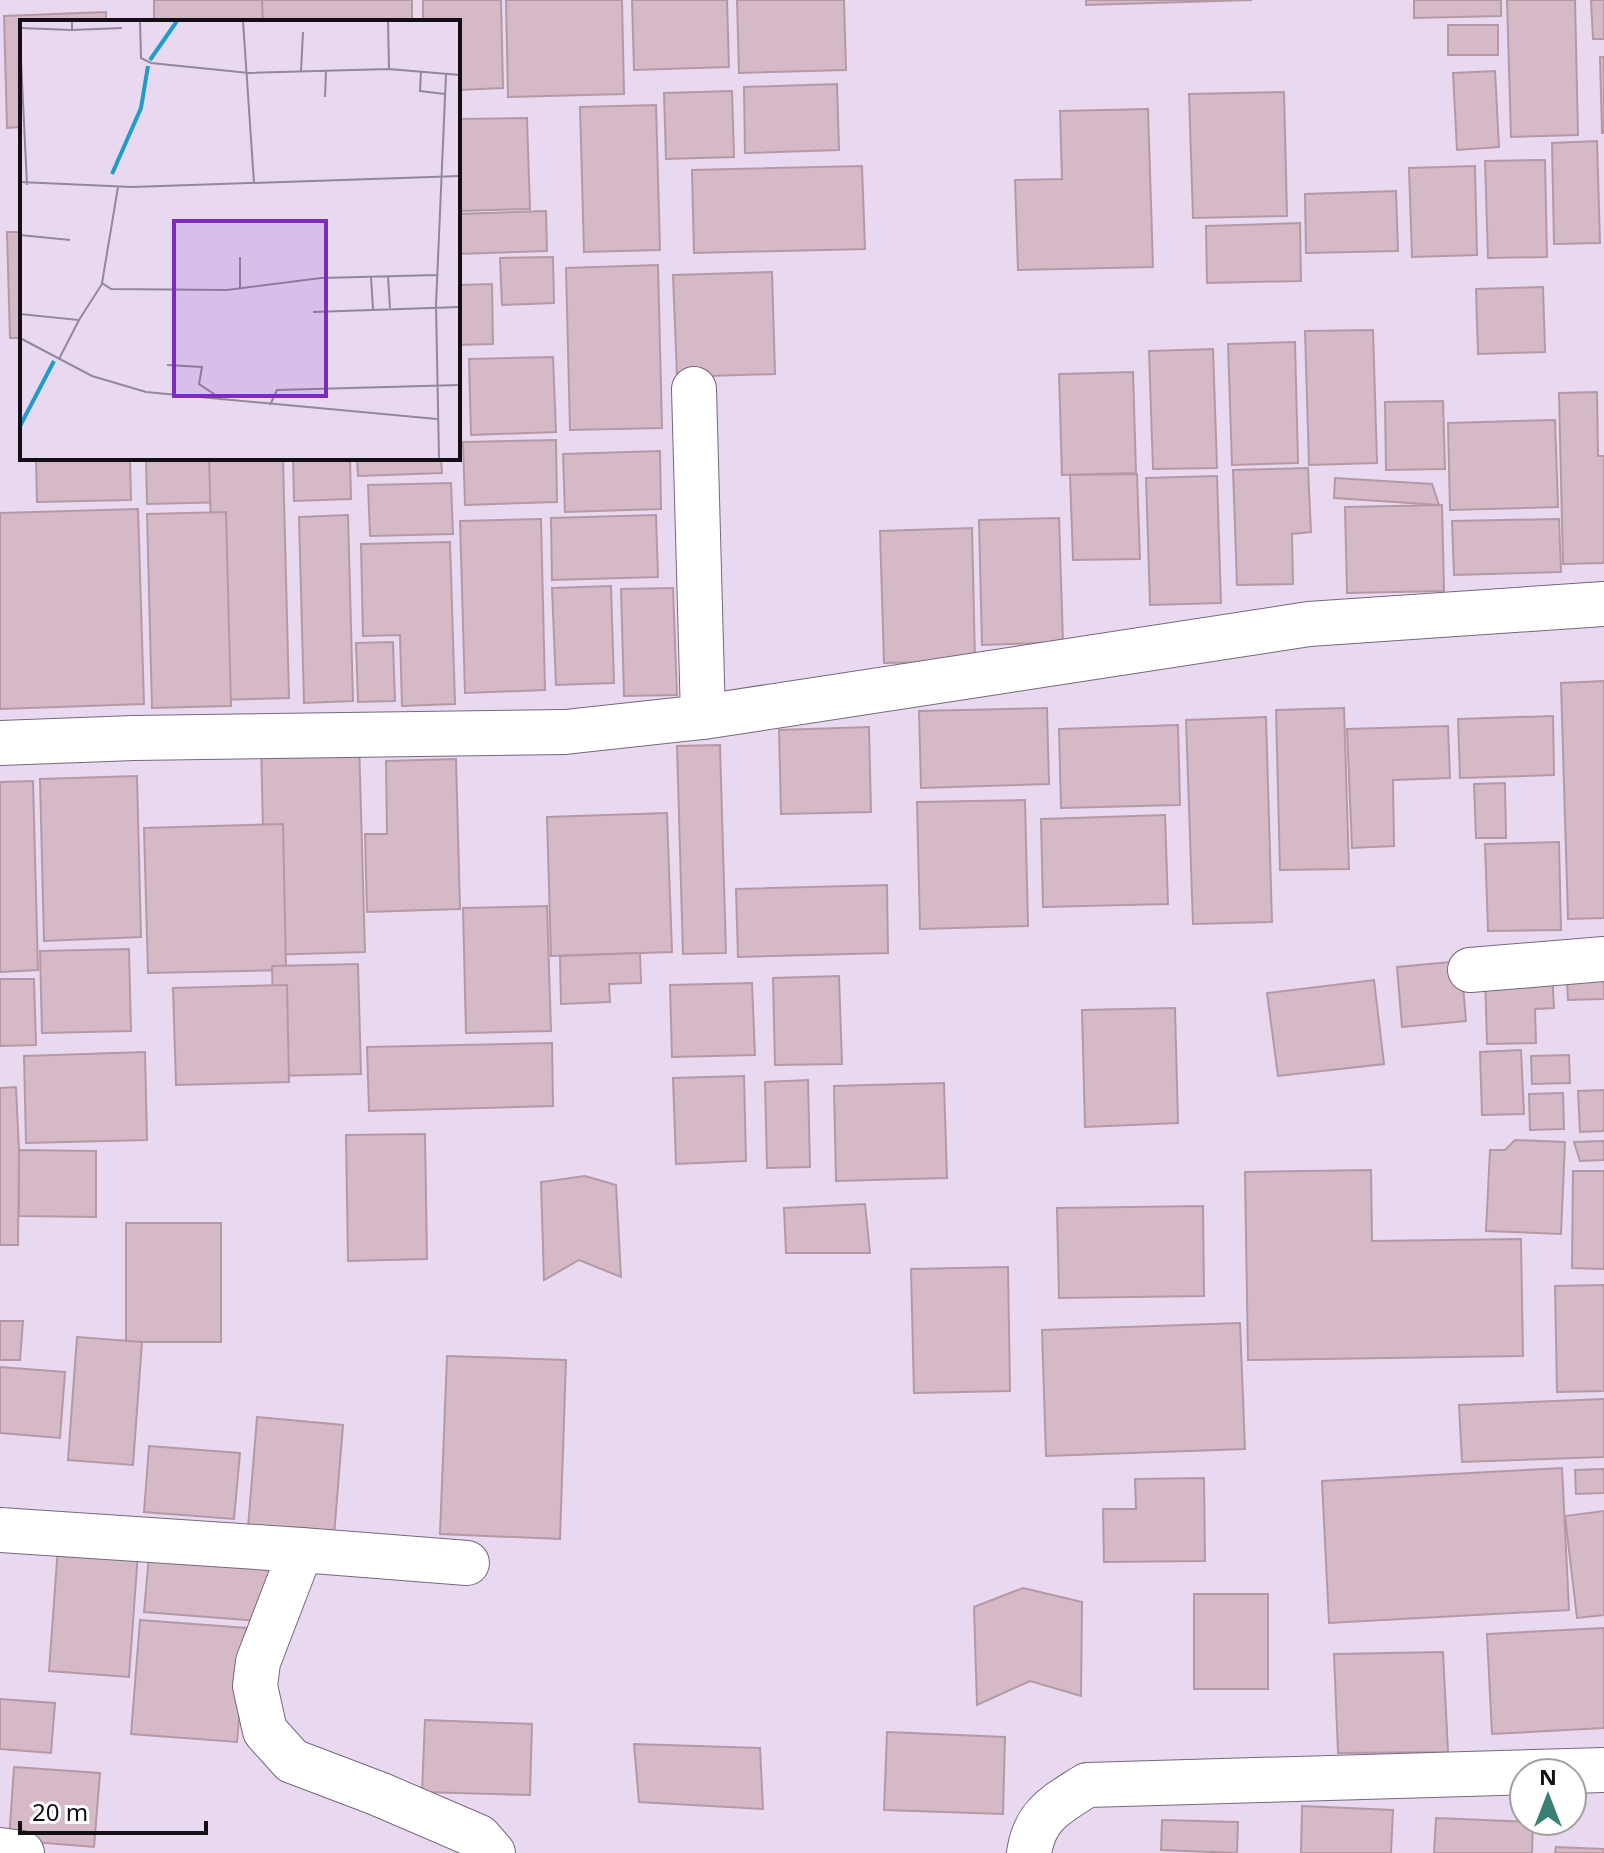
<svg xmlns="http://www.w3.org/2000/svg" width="1604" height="1853" viewBox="0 0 1604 1853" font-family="'Noto Sans',sans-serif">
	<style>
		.building { fill: #d5b9c6; stroke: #b499a5; stroke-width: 2 }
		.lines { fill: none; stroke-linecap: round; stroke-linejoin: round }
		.minor-casing { stroke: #75687d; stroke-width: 46 }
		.minor { stroke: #fff; stroke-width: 44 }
		.inset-river { fill: none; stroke: #1f9cc8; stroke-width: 4 }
		.inset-road { fill: none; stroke: #93889a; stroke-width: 2 }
		.view { fill: #7b2cbf; fill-opacity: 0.15; stroke: #7b2cbf; stroke-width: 4 }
		.inset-edge { fill: none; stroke: #140f17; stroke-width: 4 }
	</style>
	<rect width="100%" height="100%" fill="#e8d9f1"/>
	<g class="building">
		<rect x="154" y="0" width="118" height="22"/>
		<polygon points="262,0 412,0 412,22 263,22"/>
		<polygon points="423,0 501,0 503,88 458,90 458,22 423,22"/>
		<polygon points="506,0 622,0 624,94 508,97"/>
		<polygon points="632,0 727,0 729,67 634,70"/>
		<polygon points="737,0 844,0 846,70 739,73"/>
		<polygon points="1086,0 1252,0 1086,5"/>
		<polygon points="1414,0 1501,0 1501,16 1414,18"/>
		<polygon points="1507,0 1575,0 1578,135 1511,137"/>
		<polygon points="1591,0 1604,0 1604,39 1593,39"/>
		<polygon points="106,12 106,22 22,22 22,127 7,128 4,16"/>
		<rect x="1448" y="25" width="50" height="30"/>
		<polygon points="1600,57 1604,57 1604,133 1602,133"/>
		<polygon points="1495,71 1499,147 1457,150 1453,73"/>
		<polygon points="837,84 839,150 745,153 744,87"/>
		<polygon points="732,91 734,157 666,159 664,93"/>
		<polygon points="1284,92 1287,216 1193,218 1189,94"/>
		<polygon points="656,105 660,250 584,252 580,107"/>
		<polygon points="1148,109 1153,267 1018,270 1015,180 1062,179 1060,111"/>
		<polygon points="527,118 530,209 458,211 458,119"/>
		<polygon points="1597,141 1600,243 1554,244 1552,143"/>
		<polygon points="1545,160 1547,257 1488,258 1485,161"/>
		<polygon points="862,166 865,249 694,253 692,170"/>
		<polygon points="1475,166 1477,255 1412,257 1409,168"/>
		<polygon points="1396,191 1398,251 1306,253 1305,194"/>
		<polygon points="546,211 547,251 458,254 458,214"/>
		<polygon points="1300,223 1301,281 1207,283 1206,226"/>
		<polygon points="7,232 22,232 22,338 10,338"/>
		<polygon points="553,257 554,303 502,305 500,258"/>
		<polygon points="658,265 662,428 570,430 566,268"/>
		<polygon points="772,272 775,374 677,377 673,275"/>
		<polygon points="492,284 493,344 458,345 458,285"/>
		<polygon points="1543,287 1545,352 1478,354 1476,289"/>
		<polygon points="1373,330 1377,463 1309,465 1305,331"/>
		<polygon points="1295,342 1298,463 1232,465 1228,344"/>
		<polygon points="1213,349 1217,468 1153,469 1149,351"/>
		<polygon points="553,357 556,432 471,435 469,359"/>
		<polygon points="1133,372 1136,473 1062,475 1059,374"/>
		<polygon points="1597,392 1598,456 1604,456 1604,563 1563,564 1559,393"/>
		<polygon points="1443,401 1445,469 1386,470 1385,402"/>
		<polygon points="1555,420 1558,507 1450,510 1448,423"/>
		<polygon points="556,440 557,502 465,505 463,442"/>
		<polygon points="660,451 661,509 565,512 563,454"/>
		<polygon points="36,458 130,458 131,500 37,502"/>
		<polygon points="146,458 229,458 230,502 147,504"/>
		<polygon points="209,458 283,458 289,698 216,700"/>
		<polygon points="293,458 350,458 351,499 294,501"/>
		<polygon points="357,458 441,458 442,473 358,476"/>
		<polygon points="1308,468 1311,532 1292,534 1293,584 1237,585 1233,470"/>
		<polygon points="1137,474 1140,559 1073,560 1070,475"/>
		<polygon points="1217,476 1221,603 1150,605 1146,478"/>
		<polygon points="1335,478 1432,484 1439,505 1334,498"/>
		<polygon points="451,483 453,534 370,536 368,485"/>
		<polygon points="1442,505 1444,591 1347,593 1345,507"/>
		<polygon points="138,509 144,704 0,709 0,513"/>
		<polygon points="226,512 231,706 152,708 147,514"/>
		<polygon points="348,515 353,701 304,703 299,517"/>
		<polygon points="656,515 658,577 552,580 551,518"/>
		<polygon points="1059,518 1063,642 982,645 979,520"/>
		<polygon points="541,519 545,690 465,693 460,521"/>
		<polygon points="1559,519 1561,572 1454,575 1452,521"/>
		<polygon points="972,528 975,661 884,663 880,531"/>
		<polygon points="450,542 455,704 402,706 400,635 363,636 361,544"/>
		<polygon points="611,586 614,683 556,685 552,588"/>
		<polygon points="673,588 677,695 624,696 621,589"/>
		<polygon points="393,642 395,701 358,702 356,643"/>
		<polygon points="1604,681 1604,918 1568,919 1561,683"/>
		<polygon points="1047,708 1049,784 921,788 919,711"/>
		<polygon points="1344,708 1349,869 1280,870 1276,710"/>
		<polygon points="1553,716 1554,775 1460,778 1458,719"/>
		<polygon points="1266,717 1272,922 1193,924 1186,720"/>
		<polygon points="1178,725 1180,805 1061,808 1059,729"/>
		<polygon points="1448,726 1450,778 1393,780 1394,846 1352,848 1347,729"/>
		<polygon points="869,727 871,812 781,814 779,730"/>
		<polygon points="359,741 365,952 266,955 261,744"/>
		<polygon points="720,745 726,953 683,954 677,746"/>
		<polygon points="456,759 460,909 367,912 365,834 387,834 386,761"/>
		<polygon points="137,776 141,937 44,941 40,779"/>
		<polygon points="33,781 38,970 0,972 0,782"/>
		<polygon points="1505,783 1506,838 1476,838 1474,784"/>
		<polygon points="1025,800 1028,926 920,929 917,802"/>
		<polygon points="667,813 672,952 551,956 547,817"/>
		<polygon points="1165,815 1168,904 1043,907 1041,819"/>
		<polygon points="283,824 286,970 148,973 144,828"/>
		<polygon points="1559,842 1561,930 1488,931 1485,844"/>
		<polygon points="887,885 888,953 738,957 736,889"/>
		<polygon points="547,906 551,1031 466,1033 463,908"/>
		<polygon points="129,949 131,1031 42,1033 40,951"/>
		<polygon points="640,953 641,983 609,984 610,1002 561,1004 560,956"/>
		<polygon points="1461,961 1466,1021 1402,1027 1397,967"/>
		<polygon points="1604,963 1604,999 1568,1000 1567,982"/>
		<polygon points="358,964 361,1074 275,1076 272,966"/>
		<polygon points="1552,973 1554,1008 1535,1009 1536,1043 1487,1044 1485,975"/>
		<polygon points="839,976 842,1064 775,1065 773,978"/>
		<polygon points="0,979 34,979 36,1045 0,1046"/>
		<polygon points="1374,980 1384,1064 1278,1076 1267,993"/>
		<polygon points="752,983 755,1055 672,1057 670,985"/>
		<polygon points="287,985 289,1082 176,1085 173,988"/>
		<polygon points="1175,1008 1178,1123 1085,1127 1082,1010"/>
		<polygon points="552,1043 553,1106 369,1111 367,1047"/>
		<polygon points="1521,1050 1524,1114 1482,1115 1480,1052"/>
		<polygon points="145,1052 147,1140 26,1143 24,1056"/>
		<polygon points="1569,1055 1570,1083 1532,1084 1531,1056"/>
		<polygon points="744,1076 746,1161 676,1164 673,1078"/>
		<polygon points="808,1080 810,1167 767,1168 765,1082"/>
		<polygon points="944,1083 947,1178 836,1181 834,1086"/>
		<polygon points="16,1087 19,1150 18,1245 0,1245 0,1088"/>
		<polygon points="1604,1090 1604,1131 1580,1132 1578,1091"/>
		<polygon points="1563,1093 1564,1129 1530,1130 1529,1094"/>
		<polygon points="425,1134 427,1259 348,1261 346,1135"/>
		<polygon points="1515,1140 1565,1142 1561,1234 1486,1231 1490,1150 1505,1150"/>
		<polygon points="1604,1141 1604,1160 1580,1161 1574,1142"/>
		<polygon points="19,1150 96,1151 96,1217 19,1216"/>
		<polygon points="1371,1170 1372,1241 1521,1239 1523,1356 1248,1360 1245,1172"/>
		<polygon points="1573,1171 1604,1171 1604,1269 1572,1268"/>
		<polygon points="585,1176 616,1185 621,1277 579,1260 544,1280 541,1182"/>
		<polygon points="865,1204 870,1253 786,1253 784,1208"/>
		<polygon points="1203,1206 1204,1296 1059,1298 1057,1208"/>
		<rect x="126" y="1223" width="95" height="119"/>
		<polygon points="1008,1267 1010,1391 914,1393 911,1269"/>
		<polygon points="1604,1285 1604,1391 1557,1392 1555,1286"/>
		<polygon points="0,1321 23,1321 20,1360 0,1360"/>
		<polygon points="1240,1323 1245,1449 1046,1456 1042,1330"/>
		<polygon points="77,1337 142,1342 133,1465 68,1460"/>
		<polygon points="447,1356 566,1360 560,1539 440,1534"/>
		<polygon points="0,1367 65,1372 60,1438 0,1433"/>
		<polygon points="1604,1399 1604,1457 1462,1462 1459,1405"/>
		<polygon points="257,1417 343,1425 334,1536 248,1528"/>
		<polygon points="149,1446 240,1453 234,1519 144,1512"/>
		<polygon points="1562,1468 1569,1610 1329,1623 1322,1481"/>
		<polygon points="1604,1469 1604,1493 1576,1494 1575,1470"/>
		<polygon points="1204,1478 1205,1561 1104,1562 1103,1509 1136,1509 1135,1479"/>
		<polygon points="1604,1511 1604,1615 1577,1618 1565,1516"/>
		<polygon points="150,1544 276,1553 271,1622 144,1612"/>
		<polygon points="58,1547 138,1553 129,1677 49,1671"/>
		<polygon points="1023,1588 1082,1602 1081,1696 1030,1681 977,1705 974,1607"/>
		<rect x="1194" y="1594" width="74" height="95"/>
		<polygon points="140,1620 247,1628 237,1742 131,1734"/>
		<polygon points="1604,1628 1604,1728 1492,1734 1487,1634"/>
		<polygon points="1443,1652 1448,1752 1338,1753 1334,1654"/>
		<polygon points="0,1699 55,1703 51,1753 0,1749"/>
		<polygon points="425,1720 532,1724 530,1795 422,1792"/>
		<polygon points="887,1732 1005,1737 1003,1814 884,1810"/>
		<polygon points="634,1744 760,1748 763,1809 639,1802"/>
		<polygon points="14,1767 100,1773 94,1847 9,1840"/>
		<polygon points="1302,1806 1393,1810 1391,1853 1301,1853"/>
		<polygon points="1436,1818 1533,1822 1532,1853 1434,1853"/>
		<polygon points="1162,1820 1238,1822 1237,1853 1161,1850"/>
		<polygon points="1556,1847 1604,1849 1604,1853 1555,1853"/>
	</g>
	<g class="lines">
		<g class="minor-casing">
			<g id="minor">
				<polyline points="694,389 703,717"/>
				<polyline points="0,743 134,738 565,732 703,717 1309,624 1604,604"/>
				<polyline points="1470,970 1604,959"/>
				<polyline points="0,1530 301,1550 258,1662 255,1686 265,1731 292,1761 379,1794 479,1837 493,1853"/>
				<polyline points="301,1550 467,1563"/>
				<polyline points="0,1850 22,1853"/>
				<path d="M1029 1853C1035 1814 1056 1805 1087 1785L1604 1770"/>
			</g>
		</g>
		<use href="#minor" class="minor"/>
	</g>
	<g transform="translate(20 20)">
		<rect width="440" height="440" fill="#e8d9f1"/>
		<path class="inset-river" d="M130 40 157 1M92 154 121 88 128 46M0 406 34 341"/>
		<path class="inset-road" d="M52 1V10L102 8M120 1 121 38 131 43 229 53 369 49M223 1 234 163M368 1 369 49 440 55M0 8 52 10M0 19 7 165M281 51 283 12M401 51 400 71 425 74M305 77 306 50M0 162 112 167 440 156M98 167 82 263 91 269 207 270 301 258 417 255M0 215 50 220M220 237V269M368 256 370 288M351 257 353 289M293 292 440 287M0 294 59 300 39 339M59 300 82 264M0 318 72 356 126 372 417 399M147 345 182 347 179 364 203 380M250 385 257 370 440 365M419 439 416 285 426 54"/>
		<path class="view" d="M154 201H306V376H154Z"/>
		<rect width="440" height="440" class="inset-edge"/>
	</g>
	<g transform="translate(1548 1797)"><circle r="38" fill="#ffffff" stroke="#a19fa2" stroke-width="2"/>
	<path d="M0-6L14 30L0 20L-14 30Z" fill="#3a7f74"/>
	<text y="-12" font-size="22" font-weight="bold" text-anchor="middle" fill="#140f17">N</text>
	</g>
	<path d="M20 1821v12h186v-12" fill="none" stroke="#140f17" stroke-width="4"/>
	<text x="32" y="1821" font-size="24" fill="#140f17" stroke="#ffffff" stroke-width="6" paint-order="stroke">20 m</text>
</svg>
